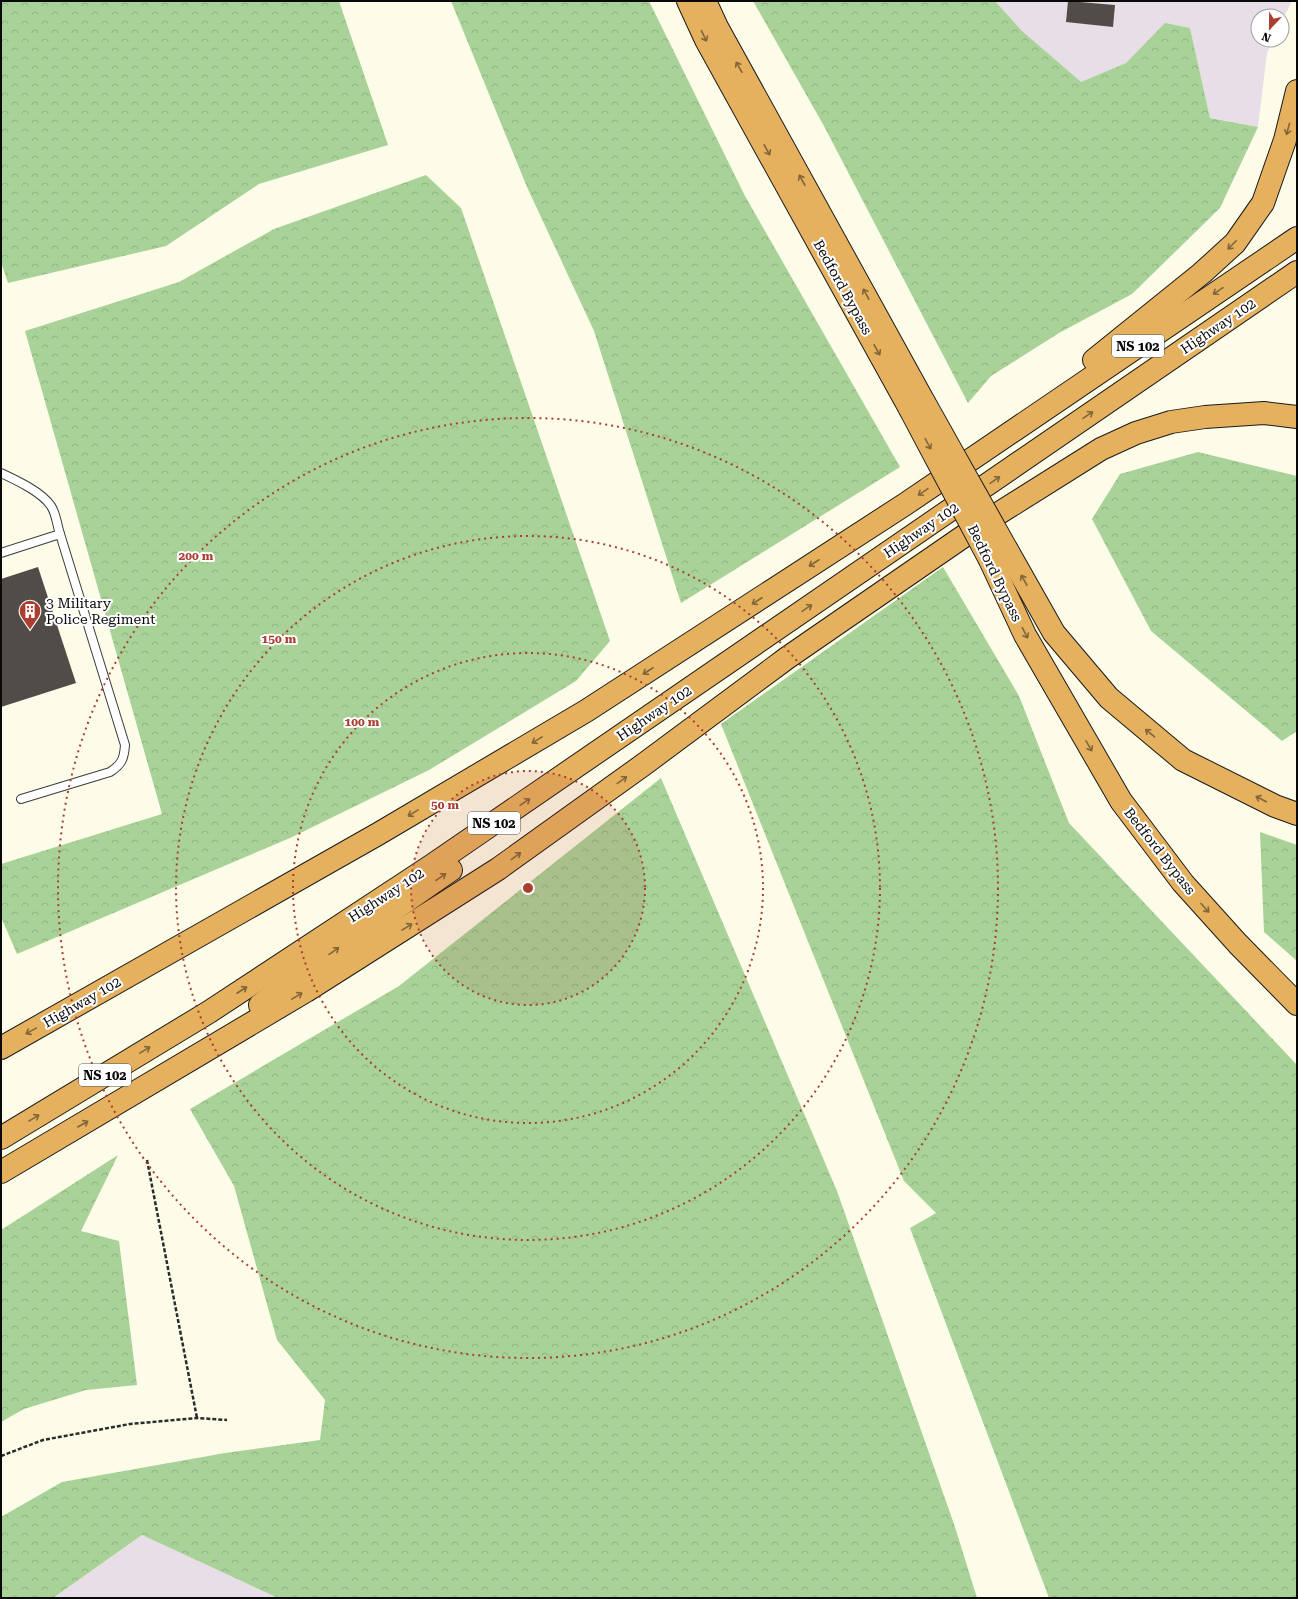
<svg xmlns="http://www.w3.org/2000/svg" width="1298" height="1599" viewBox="0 0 1298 1599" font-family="'Roboto Serif',serif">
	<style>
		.industrial { fill: #e8dee7 }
		.forest { fill: url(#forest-crowns) }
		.building { fill: #514c47 }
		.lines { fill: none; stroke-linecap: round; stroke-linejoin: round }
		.lane-casing { stroke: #3c3c3c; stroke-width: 10 }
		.highway-casing { stroke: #1a1a1a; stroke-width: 24 }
		.path { stroke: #2b2b2b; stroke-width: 2.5; stroke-dasharray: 4 2; stroke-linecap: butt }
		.lane { stroke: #fff; stroke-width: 8 }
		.highway { stroke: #e5b15e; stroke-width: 22 }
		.highway-bridge-casing { stroke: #1a1a1a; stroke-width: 24; stroke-linecap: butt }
		.highway-bridge { stroke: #e5b15e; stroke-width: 22 }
		.oneway { stroke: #826538 }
		.ring { fill: none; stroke: #aa3f31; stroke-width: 2; stroke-dasharray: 2 4 }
		.labels { text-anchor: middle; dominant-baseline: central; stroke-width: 4; stroke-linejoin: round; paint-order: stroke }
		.shield { fill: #fff; stroke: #535353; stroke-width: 1 }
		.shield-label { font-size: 13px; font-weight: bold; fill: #090909 }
		.street-label { font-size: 14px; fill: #090909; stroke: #fff }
		.poi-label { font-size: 14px; fill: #090909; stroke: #fff; text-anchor: start }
		.centre { fill: #aa3f31; stroke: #fff; stroke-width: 2 }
		.ring-label { font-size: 12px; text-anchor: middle; font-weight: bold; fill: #aa3f31; stroke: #fff; stroke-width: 4; stroke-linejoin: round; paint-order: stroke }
	</style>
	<defs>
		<pattern id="forest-crowns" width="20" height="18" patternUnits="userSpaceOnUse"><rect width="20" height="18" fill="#a8d297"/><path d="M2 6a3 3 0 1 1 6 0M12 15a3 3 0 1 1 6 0" fill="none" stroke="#8fb381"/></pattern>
	</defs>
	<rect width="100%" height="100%" fill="#fdfce8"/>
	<g class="industrial">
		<polygon points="995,1 1292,1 1282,21 1282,16 1258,16 1258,40 1273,40 1267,53 1258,127 1210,118 1190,28 1165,24 1126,63 1081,83 1022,31"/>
		<polygon points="142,1535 278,1598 53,1598"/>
	</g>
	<g class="forest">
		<polygon points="1,1 339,1 388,145 259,184 166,246 8,283 1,262"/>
		<polygon points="451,1 649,1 745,196 900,467 681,603 594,331 527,187"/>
		<polygon points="753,1 995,1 1022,31 1081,82 1126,63 1165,23 1190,28 1210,118 1258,127 1220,208 1132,294 1059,333 991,376 968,403 824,126"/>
		<polygon points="426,175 461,208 610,641 576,681 429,770 290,838 17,954 1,917 1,864 162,814 25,331 179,282 274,229"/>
		<polygon points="1198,452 1297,476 1297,731 1282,741 1151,631 1092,519 1120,474"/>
		<polygon points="943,567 1019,696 1069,823 1297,1065 1297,1598 1049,1598 910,1228 936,1213 904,1181 721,724"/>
		<polygon points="661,778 837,1191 955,1527 977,1598 278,1598 142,1535 53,1598 1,1598 1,1517 62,1482 225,1453 320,1440 325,1400 277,1340 234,1186 190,1109 399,986"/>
		<polygon points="1260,832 1297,845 1297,961 1264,932"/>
		<polygon points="118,1155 81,1231 119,1241 137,1385 86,1390 24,1409 1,1422 1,1230"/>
	</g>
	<g class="building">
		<polygon points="1068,1 1115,5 1113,27 1066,22"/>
		<polygon points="38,567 76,683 1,707 1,579"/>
	</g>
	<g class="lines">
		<g class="lane-casing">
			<g id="lane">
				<path d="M1 473C16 480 42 492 51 506 56 513 57 525 60 534L1 553"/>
				<path d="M21 799 110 772C122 764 124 759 125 745L60 534"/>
			</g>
		</g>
		<g class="highway-casing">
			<g id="highway">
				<polyline points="688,1 706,40 910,409"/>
				<polyline points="705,1 717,27 924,402"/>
				<polyline points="1094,360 1202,273 1235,243 1263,203 1285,140 1297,91"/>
				<polyline points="1007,550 1054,633 1109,698 1183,760 1275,806 1297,814"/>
				<polyline points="990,560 1025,635 1121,801 1183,883 1238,944 1297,1004"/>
				<polyline points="260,1005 297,977 451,870"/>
				<polyline points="1,1048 378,834 586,711 904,505 1297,238"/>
				<polyline points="1,1138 209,1012 431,866 1297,272"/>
				<polyline points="1,1172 306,991 498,869 643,765 787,658 980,525 1101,449 1136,433 1171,422 1205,417 1264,413 1297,417"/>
			</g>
		</g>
		<g class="path">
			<polyline points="147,1160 197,1418"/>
			<polyline points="1,1456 43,1440 130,1424 197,1418 227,1420"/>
		</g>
		<use href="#lane" class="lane"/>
		<use href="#highway" class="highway"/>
		<g class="highway-bridge-casing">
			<g id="highway-bridge">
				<polyline points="924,402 1007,550"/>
				<polyline points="910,409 990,560"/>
			</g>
		</g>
		<use href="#highway-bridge" class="highway-bridge"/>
	</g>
	<defs><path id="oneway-shaft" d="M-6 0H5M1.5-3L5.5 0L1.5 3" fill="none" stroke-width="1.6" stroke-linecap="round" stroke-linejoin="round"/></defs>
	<g class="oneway">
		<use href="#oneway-shaft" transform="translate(704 36) rotate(64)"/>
		<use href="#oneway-shaft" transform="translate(739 67) rotate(-119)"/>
		<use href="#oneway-shaft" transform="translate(1288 129) rotate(105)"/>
		<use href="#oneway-shaft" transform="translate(767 150) rotate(61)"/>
		<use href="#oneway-shaft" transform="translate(802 180) rotate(-119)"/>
		<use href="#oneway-shaft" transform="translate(1232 245) rotate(135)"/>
		<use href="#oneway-shaft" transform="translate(1218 291) rotate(146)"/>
		<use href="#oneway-shaft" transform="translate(866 294) rotate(-119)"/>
		<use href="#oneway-shaft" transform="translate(877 350) rotate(61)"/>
		<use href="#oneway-shaft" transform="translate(1088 415) rotate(-34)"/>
		<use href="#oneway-shaft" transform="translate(928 444) rotate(62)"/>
		<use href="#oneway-shaft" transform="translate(995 480) rotate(-35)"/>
		<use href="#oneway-shaft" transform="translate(923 492) rotate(146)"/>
		<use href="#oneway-shaft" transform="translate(814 563) rotate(147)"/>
		<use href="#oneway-shaft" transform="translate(1024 580) rotate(-119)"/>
		<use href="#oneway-shaft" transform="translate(757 601) rotate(147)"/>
		<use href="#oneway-shaft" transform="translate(807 608) rotate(-34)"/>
		<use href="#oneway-shaft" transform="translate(1025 633) rotate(63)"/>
		<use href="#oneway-shaft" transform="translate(648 671) rotate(147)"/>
		<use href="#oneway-shaft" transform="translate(1150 733) rotate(-140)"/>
		<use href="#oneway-shaft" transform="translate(537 740) rotate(149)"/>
		<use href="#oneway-shaft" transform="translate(1089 746) rotate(60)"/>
		<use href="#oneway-shaft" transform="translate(622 780) rotate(-36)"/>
		<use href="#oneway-shaft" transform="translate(1261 799) rotate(-153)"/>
		<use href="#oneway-shaft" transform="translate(525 802) rotate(-34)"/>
		<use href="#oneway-shaft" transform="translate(413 813) rotate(149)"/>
		<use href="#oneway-shaft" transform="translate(516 856) rotate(-36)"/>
		<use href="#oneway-shaft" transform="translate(441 877) rotate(-35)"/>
		<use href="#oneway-shaft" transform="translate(1205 908) rotate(48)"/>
		<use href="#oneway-shaft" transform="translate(407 927) rotate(-32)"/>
		<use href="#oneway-shaft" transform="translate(334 951) rotate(-35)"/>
		<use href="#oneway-shaft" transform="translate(242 990) rotate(-33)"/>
		<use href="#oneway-shaft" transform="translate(297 996) rotate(-31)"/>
		<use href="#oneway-shaft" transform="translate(31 1031) rotate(151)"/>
		<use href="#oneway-shaft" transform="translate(145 1050) rotate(-31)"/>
		<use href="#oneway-shaft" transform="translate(34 1118) rotate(-31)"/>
		<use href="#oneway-shaft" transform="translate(83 1124) rotate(-30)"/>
	</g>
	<circle cx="528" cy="888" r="117" fill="#aa3f31" fill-opacity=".12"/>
	<g class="ring">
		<circle cx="528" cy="888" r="117"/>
		<circle cx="528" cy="888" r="235"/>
		<circle cx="528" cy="888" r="352"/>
		<circle cx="528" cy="888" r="470"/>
	</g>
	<defs>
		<g id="building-pin" transform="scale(1.15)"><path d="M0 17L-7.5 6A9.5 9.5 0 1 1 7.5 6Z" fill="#aa3f31" stroke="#fff"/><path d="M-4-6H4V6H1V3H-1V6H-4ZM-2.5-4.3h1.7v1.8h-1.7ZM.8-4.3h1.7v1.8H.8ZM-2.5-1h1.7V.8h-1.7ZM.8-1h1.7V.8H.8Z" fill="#fff"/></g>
	</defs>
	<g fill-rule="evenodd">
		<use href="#building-pin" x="30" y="611"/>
	</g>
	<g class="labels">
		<g class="shield">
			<rect x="1112" y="335" width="52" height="22" rx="3"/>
			<rect x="468" y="812" width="52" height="22" rx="3"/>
			<rect x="79" y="1064" width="52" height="22" rx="3"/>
		</g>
		<g class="shield-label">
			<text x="1138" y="346">NS 102</text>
			<text x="494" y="823">NS 102</text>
			<text x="105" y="1075">NS 102</text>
		</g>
		<g class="street-label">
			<text transform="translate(843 287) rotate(61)">Bedford Bypass</text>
			<text transform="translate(1218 326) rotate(-34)">Highway 102</text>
			<text transform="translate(921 530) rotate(-34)">Highway 102</text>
			<text transform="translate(995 573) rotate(64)">Bedford Bypass</text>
			<text transform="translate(654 713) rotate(-34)">Highway 102</text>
			<text transform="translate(1160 851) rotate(52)">Bedford Bypass</text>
			<text transform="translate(386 895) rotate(-33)">Highway 102</text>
			<text transform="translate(82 1002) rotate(-30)">Highway 102</text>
		</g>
		<g class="poi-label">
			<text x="46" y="603">3 Military<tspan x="46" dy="16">Police Regiment</tspan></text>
		</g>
	</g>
	<circle cx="528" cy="888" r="6" class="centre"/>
	<g class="ring-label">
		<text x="196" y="560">200 m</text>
		<text x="279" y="643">150 m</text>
		<text x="362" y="726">100 m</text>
		<text x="445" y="809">50 m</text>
	</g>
	<rect width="1298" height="1599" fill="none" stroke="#090909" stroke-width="4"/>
	<g transform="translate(1270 28) rotate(202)"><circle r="19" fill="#ffffff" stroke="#9d9d9d"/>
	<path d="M0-3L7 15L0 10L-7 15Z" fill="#aa3f31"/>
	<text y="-6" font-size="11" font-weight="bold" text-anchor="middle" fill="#090909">N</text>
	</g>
</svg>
